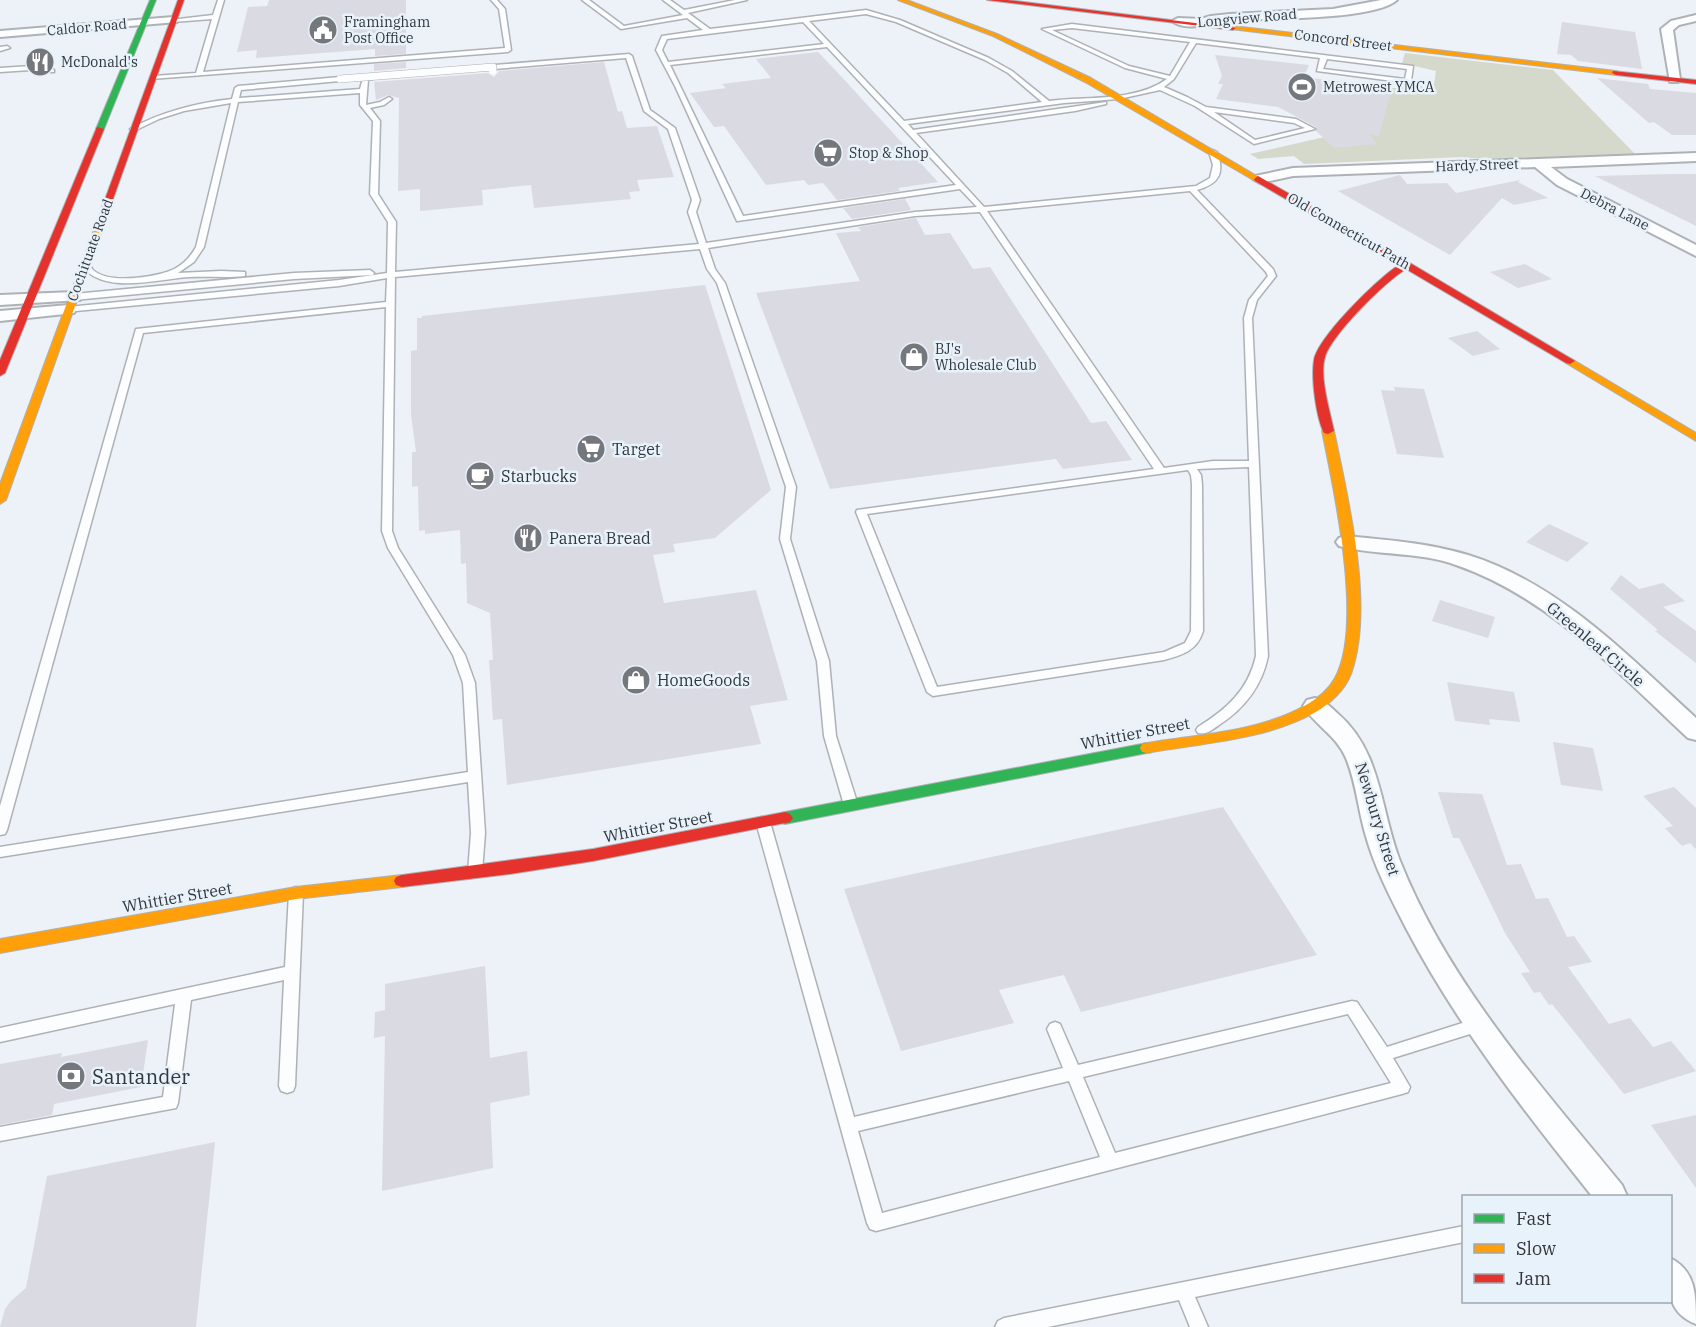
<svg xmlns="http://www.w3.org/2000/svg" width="1696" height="1327" viewBox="0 0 1696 1327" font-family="'IBM Plex Serif',serif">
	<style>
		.green { fill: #d4d9cb }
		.building { fill: #dadae3 }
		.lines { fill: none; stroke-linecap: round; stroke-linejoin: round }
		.lane-casing { stroke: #aeb2b6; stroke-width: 3 }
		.street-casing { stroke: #aeb2b6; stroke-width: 4 }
		.fast-casing { stroke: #aeb2b6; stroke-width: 2 }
		.slow-casing { stroke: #aeb2b6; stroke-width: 2 }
		.jam-casing { stroke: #aeb2b6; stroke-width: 2 }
		.lane { fill: #fcfdfe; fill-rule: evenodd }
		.street { fill: #fcfdfe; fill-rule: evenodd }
		.fast { fill: #30b455; fill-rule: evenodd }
		.slow { fill: #ff9f0a; fill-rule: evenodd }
		.jam { fill: #e5322d; fill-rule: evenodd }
		.lane-bridge-casing { stroke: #aeb2b6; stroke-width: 8; stroke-linecap: butt }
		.lane-bridge { stroke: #fcfdfe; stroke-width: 7 }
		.labels { text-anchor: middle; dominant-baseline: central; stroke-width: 5; stroke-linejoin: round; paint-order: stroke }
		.far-street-label { font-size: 14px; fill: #33363a; stroke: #e8f2fb }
		.far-poi-label { font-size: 14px; fill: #33363a; stroke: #e8f2fb; text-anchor: start }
		.poi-label { font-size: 16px; fill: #33363a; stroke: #e8f2fb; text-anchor: start }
		.street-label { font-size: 16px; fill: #33363a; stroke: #e8f2fb }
		.near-poi-label { font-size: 20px; fill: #33363a; stroke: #e8f2fb; text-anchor: start }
	</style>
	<rect width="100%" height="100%" fill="#ecf2f7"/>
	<polygon class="green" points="1405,53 1553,70 1635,154 1482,159 1462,157 1304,164 1294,156 1258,159 1250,154 1342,133 1392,88 1396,88 1397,84 1434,84 1436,71 1402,63"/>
	<g class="building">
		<polygon points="269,0 406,0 406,54 375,56 375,49 256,58 257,50 237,52 248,7 267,6"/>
		<polygon points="1562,22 1635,32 1642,69 1578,61 1571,55 1557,54"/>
		<polygon points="818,52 839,74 938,182 898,188 900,191 837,200 823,183 808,185 804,180 766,185 724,126 714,127 690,93 726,88 722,84 771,78 756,59"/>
		<polygon points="1215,55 1309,65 1304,77 1392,88 1379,136 1369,134 1377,144 1334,148 1316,131 1316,127 1278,107 1216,99 1223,84 1218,84 1222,76"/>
		<polygon points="406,62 406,68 374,71 374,64"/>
		<polygon points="604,62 618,112 622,111 627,128 657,126 674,177 637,180 640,191 629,192 631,199 534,208 531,185 482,190 483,205 420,211 420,189 398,191 399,98 388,95 376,100 374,82 488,73 494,77 499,71"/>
		<polygon points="1597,78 1648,84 1650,89 1696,93 1696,135 1672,135 1654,122 1649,123"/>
		<polygon points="1696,174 1696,226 1595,176 1671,174"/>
		<polygon points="1400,175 1407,184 1447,183 1456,193 1520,180 1518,182 1548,198 1514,205 1502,198 1450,255 1338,191"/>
		<polygon points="905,199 911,210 852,219 843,208"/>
		<polygon points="916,218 925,235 950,233 973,269 990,267 1091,423 1106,421 1132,460 1063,469 1056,459 830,489 756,293 860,281 836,233 861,231 858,227"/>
		<polygon points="1525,264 1552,279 1518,288 1490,272"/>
		<polygon points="705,285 771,490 715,538 673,544 675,552 653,555 664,603 756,590 788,700 750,706 761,744 507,785 502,719 493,720 489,660 493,660 490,613 467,603 466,563 461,564 460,530 425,534 425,530 419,531 418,486 412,487 412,452 416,452 411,415 411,351 417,350 417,318 422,318 422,316"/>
		<polygon points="1477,331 1500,349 1473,356 1448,338"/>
		<polygon points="1394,387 1424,389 1444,458 1397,454 1381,390 1395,391"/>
		<polygon points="1549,524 1589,543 1567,562 1526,542"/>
		<polygon points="1621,575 1639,589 1663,583 1685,601 1663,607 1696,631 1696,663 1655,631 1658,630 1610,589"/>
		<polygon points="1440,600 1495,617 1488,638 1432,621"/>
		<polygon points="1447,682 1514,692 1520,722 1489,719 1490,725 1455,721"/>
		<polygon points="1553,742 1593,748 1603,791 1561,785"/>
		<polygon points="1674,787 1696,808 1696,849 1690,843 1682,846 1665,828 1673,826 1643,796"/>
		<polygon points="1438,792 1482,794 1507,865 1521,864 1536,899 1548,898 1567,937 1574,936 1592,962 1568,967 1609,1024 1630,1018 1653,1047 1671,1041 1696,1071 1624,1094 1552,1004 1549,1005 1540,992 1534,993 1521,973 1530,972 1505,933 1459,838 1453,838"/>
		<polygon points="1223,807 1317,955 1081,1012 1064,975 999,990 1014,1023 901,1051 844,889"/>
		<polygon points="485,966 490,1058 527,1051 530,1095 490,1103 493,1168 382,1191 385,1036 374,1038 375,1012 385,1010 385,984"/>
		<polygon points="148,1040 141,1087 54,1104 52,1115 0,1125 0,1064 62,1053 61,1057"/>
		<polygon points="1696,1115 1696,1188 1651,1125"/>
		<polygon points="215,1142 196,1327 0,1327 5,1309 11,1301 26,1288 47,1176"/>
	</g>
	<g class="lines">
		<g class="lane-casing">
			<g id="lane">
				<polygon points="218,0 224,0 203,72 505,48 499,9 491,0 497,0 505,9 511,50 508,52 151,79 151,77 153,76 196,73 212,19 173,22 170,20 213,15"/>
				<path d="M582 0H589L624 26 683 15 663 0H670L684 10 735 0H747L688 13 710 29 866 10 900 20 989 58 1012 71 1049 101C1087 96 1135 102 1167 79L1125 68 1042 29 1072 24 1413 66 1411 81 1408 83 1317 71 1320 58 1196 43 1174 79 1164 87 1187 97 1206 107 1296 119 1315 129 1254 144 1195 106 1160 90 1119 99 1064 103 908 124 913 130 1106 102V104L1075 111 916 133 984 207 1196 186 1210 178 1213 165 1209 152 1213 150 1217 152C1225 173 1219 184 1197 190L1273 269 1276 276 1257 300 1252 318 1268 656C1262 686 1245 708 1219 725 1212 730 1206 735 1198 733L1196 730 1198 727C1227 709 1248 690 1256 656L1249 467 1197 469 1201 475 1202 485 1203 631C1197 651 1182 655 1164 660L933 696 927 692 856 512 857 510 1154 469 980 212 915 216 708 248 715 269 725 283 796 487 790 539 829 661 836 736 858 805 856 808H846L844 805 824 736 817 661 780 539 786 487 717 283 707 269 700 249 395 277 392 531 398 548 465 655 475 683 485 833 482 872 480 876 475 877 470 876 468 872 471 833 468 782 0 857V847L468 772 463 683 453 655 388 548 382 531 386 307 143 333 7 830 5 834 0 835V806L136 329 386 302 387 278 339 286 65 312 64 310 68 307 339 280 387 273 388 222 370 194 373 121 360 105V93L238 102 204 247 194 262 178 273 221 271 245 272V276C227 278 208 276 189 277 158 279 101 296 81 264L82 262H88C90 265 91 268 93 270 109 285 160 277 176 268 185 263 191 256 196 247L231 103 184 111 159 119 134 131 130 129 132 128C164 111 196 103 232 99L235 88 238 86 340 77 343 79 340 81 241 90 239 98 360 89 363 78 378 74 380 75V77L368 80 366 105 380 102 389 97 392 99 384 105 370 108 380 121 378 194 396 222 395 272 699 244 688 212 692 200 668 129 644 111 626 58 482 70 479 68 482 66 629 54 632 56 650 110 675 128 700 200 696 212 706 243 915 212 977 207 960 189 737 221 675 86 656 50 662 36 703 30 687 18 621 29ZM866 14 896 22 985 60 1008 73 1042 102 904 121 809 21ZM803 22 824 44 668 62 662 50 667 39ZM1072 28 1190 42 1170 76 1129 66 1052 30ZM827 47 956 185 743 216 670 65ZM1327 59 1407 69 1405 79 1323 69ZM1214 112 1294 123 1305 128 1255 140ZM1190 191 1266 272 1268 276 1249 300 1244 318 1249 461H1213L1164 468 987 211ZM1188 470 1191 475 1192 485 1191 631 1185 643 1164 652 937 687 867 514Z"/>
				<polygon points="0,47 7,46 10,48 0,51"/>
				<polygon points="47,65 54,70 54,72 50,72 46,69 0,72 0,68"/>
				<polygon points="370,270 374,273 373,275 294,279 74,300 70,297 74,294 294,273"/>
				<path d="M763 817 768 818 770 822 854 1117 1063 1068 1047 1029 1050 1024 1055 1022 1060 1024 1078 1065 1352 1001 1357 1002 1387 1047 1478 1018 1483 1020 1486 1025 1483 1030 1393 1058 1410 1087 1408 1092 1402 1094 876 1231 870 1229 867 1223 756 822 758 818ZM1348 1014 1391 1083 1115 1153 1083 1077ZM1069 1081 1100 1157 882 1213 858 1131Z"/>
				<polygon points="296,887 301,889 303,893 295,1086 293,1091 287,1093 281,1091 279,1086 284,980 191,1000 178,1103 176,1108 0,1141 0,1127 163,1097 175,1004 0,1042 0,1028 285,967 289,893 291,889"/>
				<polygon points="1464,1226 1464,1242 1195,1297 1208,1327 1190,1327 1179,1300 1048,1327 995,1327 998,1321 1004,1318"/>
			</g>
		</g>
		<g class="street-casing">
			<g id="street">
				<path d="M1381 0H1397C1373 21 1265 18 1230 20 1213 22 1187 33 1172 21L1178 18 1201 19 1211 16 1230 14 1333 9Z"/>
				<polygon points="1696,15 1696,21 1679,25 1673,30 1680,79 1678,82 1670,82 1661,29 1671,21"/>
				<polygon points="173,17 177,18 177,22 0,37 0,31"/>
				<polygon points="1696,153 1696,161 1551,167 1567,179 1696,245 1696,256 1557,185 1535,167 1293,176 1260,183 1253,179 1255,176 1293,168"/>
				<polygon points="74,292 80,294 82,297 80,300 0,305 0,295"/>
				<polygon points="68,305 74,307 76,310 74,313 0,321 0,311"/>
				<path d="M1346 536C1387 540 1428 543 1468 555 1559 583 1628 656 1696 718V740L1688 738C1617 672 1549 597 1456 565 1418 551 1377 556 1339 546L1336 542 1339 538Z"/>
				<path d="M1315 698C1324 701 1330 706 1337 713 1382 751 1380 810 1400 861 1448 982 1540 1085 1622 1185L1627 1196H1592C1524 1111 1457 1025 1406 928 1390 897 1374 866 1365 833 1358 808 1356 782 1346 758 1337 736 1315 725 1303 706L1307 700Z"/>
				<path d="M1670 1258C1696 1271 1696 1295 1696 1324 1664 1311 1670 1287 1670 1258Z"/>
			</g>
		</g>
		<g class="fast-casing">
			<g id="fast">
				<polygon points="150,0 156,0 104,129 97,131 96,129"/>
				<polygon points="1147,743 1152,744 1154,748 1152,752 785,824 780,822 777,818 780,814 785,812"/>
			</g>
		</g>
		<g class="slow-casing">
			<g id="slow">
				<polygon points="898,0 907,0 997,34 1091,78 1262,179 1255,181 1085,82 993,36"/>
				<polygon points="1233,26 1616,71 1620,73 1616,75 1231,29"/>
				<polygon points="101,211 108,213 6,500 0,504 0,484"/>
				<polygon points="1570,358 1696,433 1696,441 1566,363 1565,361"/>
				<path d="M1328 428 1334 431C1348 499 1375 607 1351 674 1345 690 1330 704 1314 713 1265 740 1202 743 1147 753L1142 752 1140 748 1142 744 1147 743C1199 734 1259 732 1306 705 1317 699 1329 689 1335 678 1364 625 1334 490 1322 431Z"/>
				<polygon points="402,875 408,877 410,881 408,885 402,887 296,899 0,953 0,939 296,887"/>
			</g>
		</g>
		<g class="jam-casing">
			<g id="jam">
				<polygon points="178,0 184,0 108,213 101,215 100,213"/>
				<polygon points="987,0 1007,0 1236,28 1233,30"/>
				<polygon points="1613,71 1696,80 1696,84 1616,75 1612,73"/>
				<polygon points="97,127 104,129 5,373 0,376 0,360"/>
				<path d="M1258 176 1410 263 1575 361 1570 364 1566 363 1406 269C1385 282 1332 334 1325 357 1319 377 1330 411 1334 431L1328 434 1324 433C1316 417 1311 378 1314 360 1318 337 1379 277 1399 265L1255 181 1254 179Z"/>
				<polygon points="785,812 790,814 793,818 790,822 593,861 510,874 402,887 396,885 394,881 396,877 402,875 593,849"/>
			</g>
		</g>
		<use href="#lane" class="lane"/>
		<use href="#street" class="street"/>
		<use href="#fast" class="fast"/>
		<use href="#slow" class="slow"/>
		<use href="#jam" class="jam"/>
		<g class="lane-bridge-casing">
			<polyline id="lane-bridge" points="340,79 493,67 493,71"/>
		</g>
		<use href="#lane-bridge" class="lane-bridge"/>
	</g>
	<defs>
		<g id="civic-disc" transform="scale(1.5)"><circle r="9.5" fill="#74787c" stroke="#e8f2fb"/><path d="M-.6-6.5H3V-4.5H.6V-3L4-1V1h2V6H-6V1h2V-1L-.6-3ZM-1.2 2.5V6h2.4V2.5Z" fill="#fff"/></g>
		<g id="restaurant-disc" transform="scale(1.5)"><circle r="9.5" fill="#74787c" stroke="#e8f2fb"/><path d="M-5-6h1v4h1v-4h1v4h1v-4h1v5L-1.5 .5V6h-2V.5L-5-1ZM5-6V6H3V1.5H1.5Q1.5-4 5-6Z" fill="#fff"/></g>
		<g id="stadium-disc" transform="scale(1.5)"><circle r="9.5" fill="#74787c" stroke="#e8f2fb"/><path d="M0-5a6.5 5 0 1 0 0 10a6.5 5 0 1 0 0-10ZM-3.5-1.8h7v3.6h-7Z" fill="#fff"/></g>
		<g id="supermarket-disc" transform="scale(1.5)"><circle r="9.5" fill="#74787c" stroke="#e8f2fb"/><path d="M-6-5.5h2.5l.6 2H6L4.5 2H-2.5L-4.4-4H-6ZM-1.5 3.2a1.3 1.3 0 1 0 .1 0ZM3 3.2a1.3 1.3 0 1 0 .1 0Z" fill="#fff"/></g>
		<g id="shop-disc" transform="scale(1.5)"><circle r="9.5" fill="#74787c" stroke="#e8f2fb"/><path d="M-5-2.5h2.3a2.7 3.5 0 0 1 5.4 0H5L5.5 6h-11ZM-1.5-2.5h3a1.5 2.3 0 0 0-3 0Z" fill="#fff"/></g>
		<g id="cafe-disc" transform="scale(1.5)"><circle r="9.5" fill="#74787c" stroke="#e8f2fb"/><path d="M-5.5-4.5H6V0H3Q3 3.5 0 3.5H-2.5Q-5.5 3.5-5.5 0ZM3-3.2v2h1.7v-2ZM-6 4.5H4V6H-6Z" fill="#fff"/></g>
		<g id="bank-disc" transform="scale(1.5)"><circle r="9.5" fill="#74787c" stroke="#e8f2fb"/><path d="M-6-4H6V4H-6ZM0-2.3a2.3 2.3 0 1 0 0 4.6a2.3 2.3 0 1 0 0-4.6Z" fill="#fff"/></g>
	</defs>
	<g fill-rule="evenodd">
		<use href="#civic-disc" x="323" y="30"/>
		<use href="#restaurant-disc" x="40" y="62"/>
		<use href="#stadium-disc" x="1302" y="87"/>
		<use href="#supermarket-disc" x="828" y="153"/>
		<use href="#shop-disc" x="914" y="357"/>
		<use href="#supermarket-disc" x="591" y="449"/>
		<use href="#cafe-disc" x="480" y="476"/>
		<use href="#restaurant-disc" x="528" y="538"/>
		<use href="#shop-disc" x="636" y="680"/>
		<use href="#bank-disc" x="71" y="1076"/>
	</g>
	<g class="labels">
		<g class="far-street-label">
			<text transform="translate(1247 18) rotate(-5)">Longview Road</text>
			<text transform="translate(87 27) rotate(-5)">Caldor Road</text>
			<text transform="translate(1343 40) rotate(7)">Concord Street</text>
			<text transform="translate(1477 165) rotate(-2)">Hardy Street</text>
			<text transform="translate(1615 209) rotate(27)">Debra Lane</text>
			<text transform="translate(1349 231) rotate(30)">Old Connecticut Path</text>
			<text transform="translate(90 250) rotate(-70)">Cochituate Road</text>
		</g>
		<g class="far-poi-label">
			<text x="344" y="22">Framingham<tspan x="344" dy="16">Post Office</tspan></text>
			<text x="61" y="62">McDonald's</text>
			<text x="1323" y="87">Metrowest YMCA</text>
			<text x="849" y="153">Stop &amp; Shop</text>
			<text x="935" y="349">BJ's<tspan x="935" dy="16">Wholesale Club</tspan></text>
		</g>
		<g class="poi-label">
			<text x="612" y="449">Target</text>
			<text x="501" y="476">Starbucks</text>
			<text x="549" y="538">Panera Bread</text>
			<text x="657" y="680">HomeGoods</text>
		</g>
		<g class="street-label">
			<text transform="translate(1596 644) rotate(40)">Greenleaf Circle</text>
			<text transform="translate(1135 733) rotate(-11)">Whittier Street</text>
			<text transform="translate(1378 819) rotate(73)">Newbury Street</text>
			<text transform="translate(658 826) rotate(-11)">Whittier Street</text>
			<text transform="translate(177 897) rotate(-10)">Whittier Street</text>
		</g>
		<g class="near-poi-label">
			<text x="92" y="1076">Santander</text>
		</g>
	</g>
	<rect x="1462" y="1195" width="210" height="108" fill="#e8f2fb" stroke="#a0a7ae" stroke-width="1.5"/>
	<rect x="1474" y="1214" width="30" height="9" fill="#30b455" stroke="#a0a7ae" stroke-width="1.5"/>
	<text x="1516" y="1225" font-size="18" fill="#33363a">Fast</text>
	<rect x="1474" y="1244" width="30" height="9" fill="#ff9f0a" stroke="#a0a7ae" stroke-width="1.5"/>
	<text x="1516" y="1255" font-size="18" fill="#33363a">Slow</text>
	<rect x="1474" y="1274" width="30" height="9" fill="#e5322d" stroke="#a0a7ae" stroke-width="1.5"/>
	<text x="1516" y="1285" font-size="18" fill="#33363a">Jam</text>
</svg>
